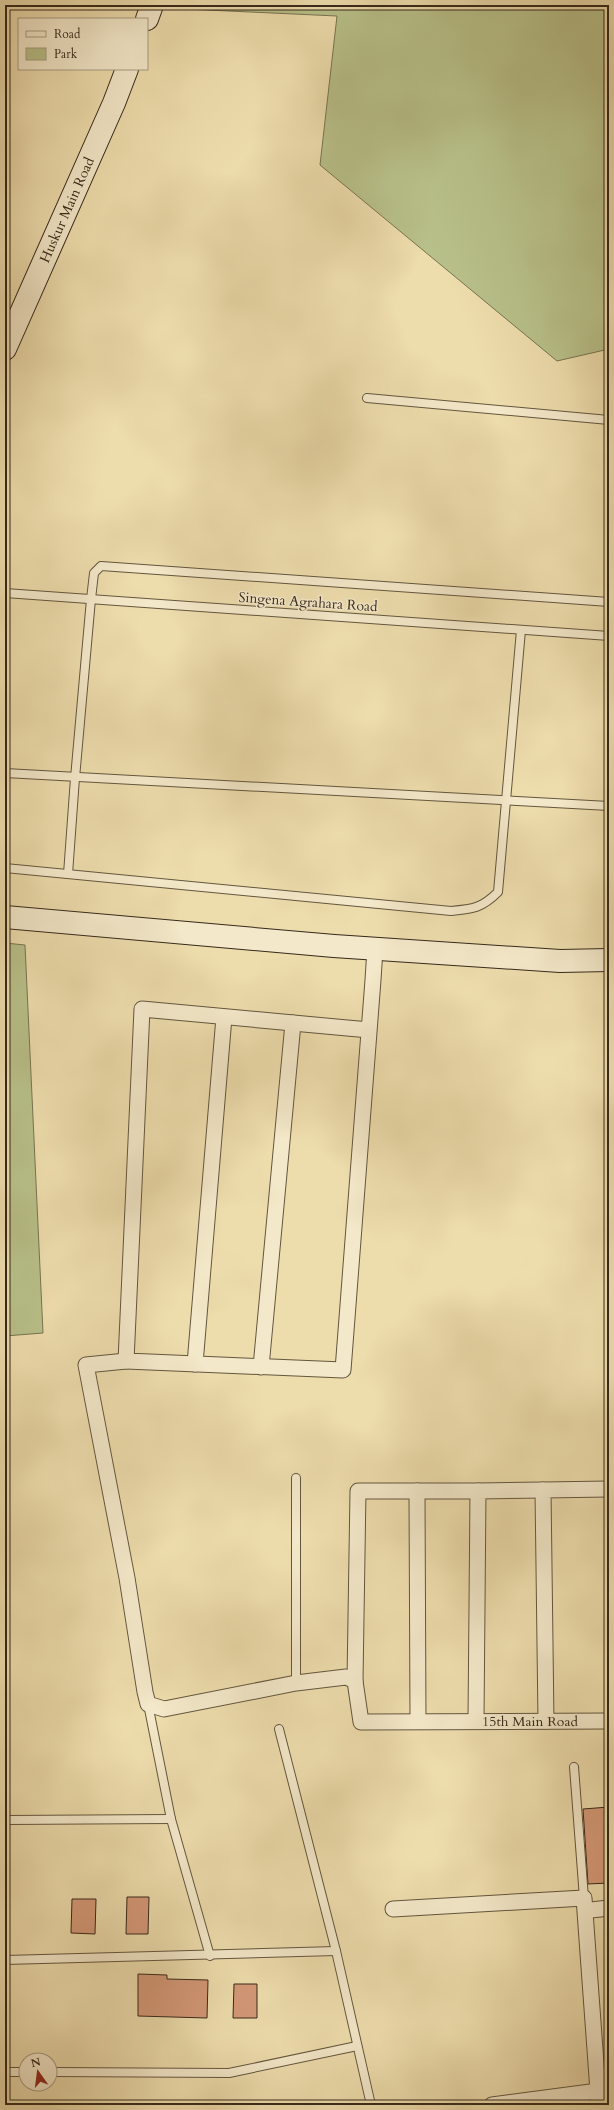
<svg xmlns="http://www.w3.org/2000/svg" width="614" height="2110" viewBox="0 0 614 2110" font-family="Cardo,serif">
	<style>
		.green { fill: #b8c089; stroke: #777452 }
		.building { fill: #d49978; stroke: #36291a }
		.lines { fill: none; stroke-linecap: round; stroke-linejoin: round }
		.lane-casing { stroke: #64563e; stroke-width: 10 }
		.street-casing { stroke: #64563e; stroke-width: 17 }
		.secondary-casing { stroke: #36291a; stroke-width: 24 }
		.lane { stroke: #f3e8c9; stroke-width: 8 }
		.street { stroke: #f3e8c9; stroke-width: 15 }
		.secondary { stroke: #f3e8c9; stroke-width: 22 }
		.labels { text-anchor: middle; dominant-baseline: central; stroke-width: 3; stroke-linejoin: round; paint-order: stroke }
		.street-label { font-size: 14px; fill: #36291a; stroke: #f3e8c9 }
	</style>
	<rect width="100%" height="100%" fill="#eddcac"/>
	<filter id="stains"><feTurbulence type="fractalNoise" baseFrequency=".005" numOctaves="4"/><feColorMatrix values="0 0 0 0 .2 0 0 0 0 .09 0 0 0 0 .02 0 0 0 .5 -.17"/></filter>
	<radialGradient id="worn" r=".72"><stop offset=".6" stop-color="#630" stop-opacity="0"/><stop offset="1" stop-color="#630" stop-opacity=".3"/></radialGradient>
	<g class="green">
		<polygon points="165,5 609,5 609,349 557,361 320,165 337,16 163,8"/>
		<polygon points="5,943 25,945 43,1333 5,1336"/>
	</g>
	<g class="building">
		<polygon points="609,1807 609,1883 588,1884 583,1809"/>
		<polygon points="127,1897 149,1897 148,1934 126,1934"/>
		<polygon points="72,1899 96,1899 95,1934 71,1933"/>
		<polygon points="138,1974 167,1975 167,1979 208,1980 207,2018 138,2016"/>
		<polygon points="234,1984 257,1984 257,2018 233,2018"/>
	</g>
	<g class="lines">
		<g class="lane-casing">
			<g id="lane">
				<polyline points="367,398 609,420"/>
				<polyline points="5,593 609,636"/>
				<polyline points="5,773 609,806"/>
				<path d="M5 868 451 911C473 909 482 908 498 892L521 630"/>
				<polyline points="68,874 75,778 91,599 94,573 101,566 609,602"/>
				<polyline points="296,1478 296,1683"/>
				<polyline points="148,1704 171,1819 210,1956"/>
				<polyline points="279,1729 336,1951 371,2105"/>
				<polyline points="574,1767 584,1898"/>
				<polyline points="5,1820 171,1819"/>
				<polyline points="5,1960 336,1951"/>
				<polyline points="5,2072 26,2072"/>
				<polyline points="50,2072 229,2073 357,2046"/>
			</g>
		</g>
		<g class="street-casing">
			<g id="street">
				<polyline points="369,1030 142,1009 126,1361 343,1370 373,980 375,949"/>
				<polyline points="126,1361 86,1365 127,1578 145,1692 148,1704 164,1709 296,1683 346,1677 355,1681 361,1722 609,1721"/>
				<polyline points="195,1364 224,1017"/>
				<polyline points="261,1367 293,1023"/>
				<polyline points="355,1681 358,1491 417,1491"/>
				<polyline points="418,1721 417,1491 478,1491"/>
				<polyline points="476,1721 478,1491 543,1490"/>
				<polyline points="546,1721 543,1490 609,1489"/>
				<polyline points="393,1909 584,1898 599,2105"/>
				<polyline points="591,1910 609,1908"/>
				<polyline points="492,2105 598,2091"/>
			</g>
		</g>
		<g class="secondary-casing">
			<g id="secondary">
				<polyline points="147,19 152,5"/>
				<polyline points="5,349 114,103 127,69"/>
				<polyline points="5,917 334,946 560,961 609,960"/>
			</g>
		</g>
		<use href="#lane" class="lane"/>
		<use href="#street" class="street"/>
		<use href="#secondary" class="secondary"/>
	</g>
	<g class="labels">
		<g class="street-label">
			<text transform="translate(67 210) rotate(-66)">Huskur Main Road</text>
			<text transform="translate(308 602) rotate(4)">Singena Agrahara Road</text>
			<text x="530" y="1721">15th Main Road</text>
		</g>
	</g>
	<rect width="614" height="2110" fill="none" stroke="#eddcac" stroke-width="20"/>
	<rect x="6" y="6" width="602" height="2098" fill="none" stroke="#36291a" stroke-width="2"/>
	<rect x="10" y="10" width="594" height="2090" fill="none" stroke="#36291a"/>
	<rect x="18" y="18" width="130" height="52" fill="#f3e8c9" stroke="#a79c83"/>
	<rect x="26" y="31" width="20" height="6" fill="#f3e8c9" stroke="#a79c83"/>
	<text x="54" y="38" font-size="12" fill="#36291a">Road</text>
	<rect x="26" y="48" width="20" height="12" fill="#b8c089" stroke="#a79c83"/>
	<text x="54" y="58" font-size="12" fill="#36291a">Park</text>
	<g transform="translate(38 2072) rotate(346)"><circle r="19" fill="#f3e8c9" stroke="#a79c83"/>
	<path d="M0-3L7 15L0 10L-7 15Z" fill="#8f2418"/>
	<text y="-6" font-size="11" font-weight="bold" text-anchor="middle" fill="#36291a">N</text>
	</g>
	<rect width="100%" height="100%" filter="url(#stains)"/>
	<rect width="100%" height="100%" fill="url(#worn)"/>
</svg>
